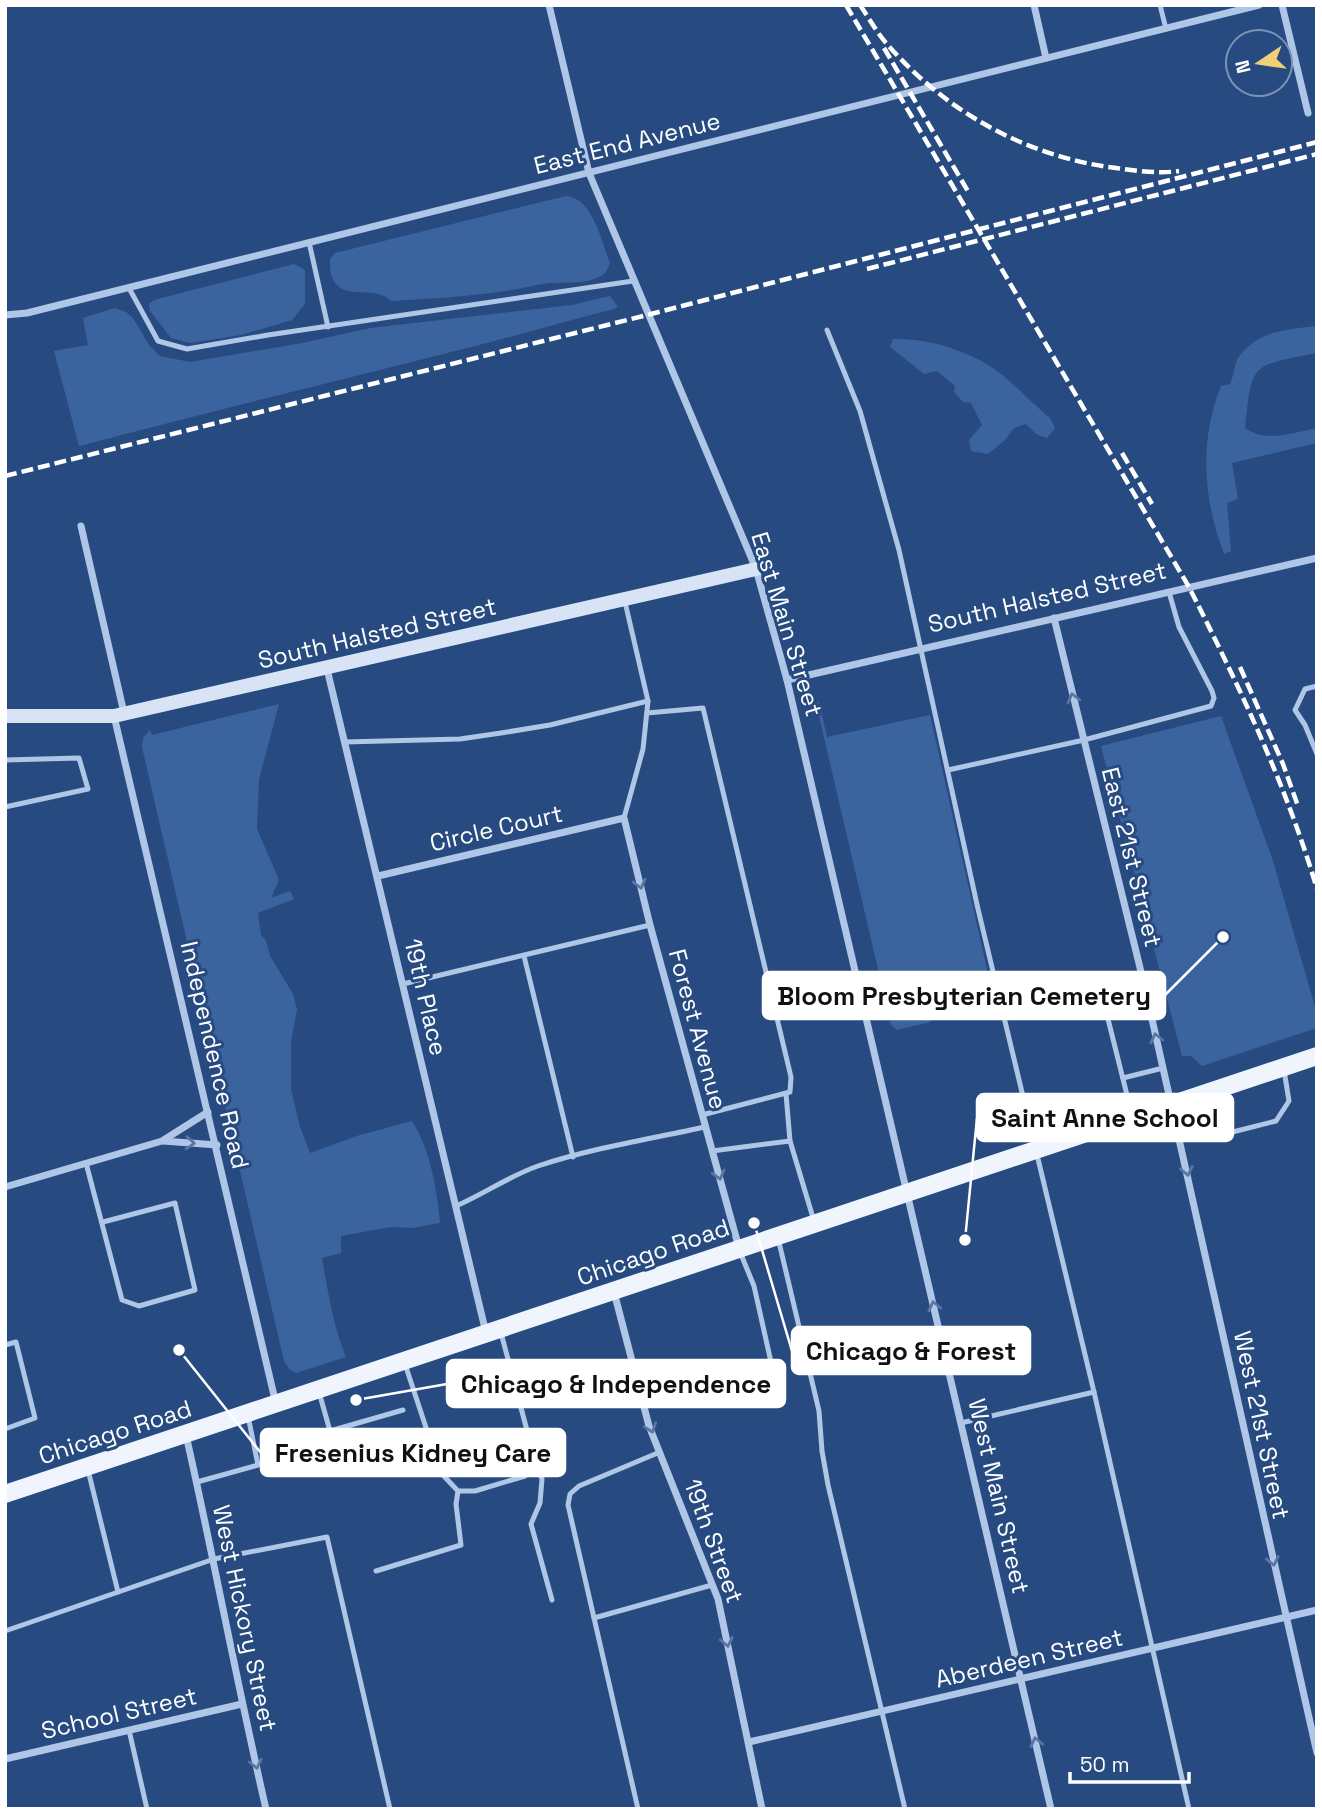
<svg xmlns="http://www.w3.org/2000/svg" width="1322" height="1814" viewBox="0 0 1322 1814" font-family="'Space Grotesk',sans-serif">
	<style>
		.green { fill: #3b649f }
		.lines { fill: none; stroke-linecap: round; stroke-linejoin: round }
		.lane { stroke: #afc6e6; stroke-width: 5 }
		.street { stroke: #afc6e6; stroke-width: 7 }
		.secondary { stroke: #d8e4f6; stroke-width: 14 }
		.primary { stroke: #f0f4fd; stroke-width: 18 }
		.rail { stroke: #fff; stroke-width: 4.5; stroke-dasharray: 12 5; stroke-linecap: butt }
		.oneway { stroke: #5776a4 }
		.labels { text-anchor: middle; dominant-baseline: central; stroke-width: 6; stroke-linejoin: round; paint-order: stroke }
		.street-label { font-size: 24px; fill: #fff; stroke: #274b81 }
		.leader { fill: none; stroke: #fff; stroke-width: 2.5 }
		.callout-dot { fill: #fff; stroke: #274b81; stroke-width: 2.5 }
		.callout { fill: #fff; stroke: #fff; stroke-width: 2.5 }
		.callout-label { font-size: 26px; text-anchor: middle; font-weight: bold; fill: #111 }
	</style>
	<rect width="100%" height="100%" fill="#274b81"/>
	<g class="green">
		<path d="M566 196C593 198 601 241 610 263 607 269 607 273 601 276 582 287 557 280 537 285 489 296 440 298 391 301 373 281 328 310 330 259L335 253Z"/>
		<polygon points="294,264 305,270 305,304 292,320 241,335 190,343 171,338 150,311 149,304 154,300"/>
		<path d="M610 296 618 307 614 309C566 321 519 335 471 347 340 380 209 412 79 446L54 351 88 345 83 318 115 308 126 312 133 318 149 345 160 356 190 362 302 343 371 328 572 305Z"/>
		<path d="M1317 326V353C1252 366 1252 360 1245 428 1265 443 1293 433 1317 428V443L1232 463 1238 499 1227 503 1231 551 1224 554C1203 498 1199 442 1221 386L1230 384C1234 376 1234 365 1238 358 1256 331 1288 329 1317 326Z"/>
		<path d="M893 339C925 339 954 346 983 362 1007 375 1028 400 1050 418L1055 428 1047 438 1036 434 1026 424 1014 428 1005 440 988 454 971 451 969 440 982 425 971 403 963 402 954 392 955 386 937 371 924 374 890 347Z"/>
		<path d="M819 702 827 737 930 715 993 996C983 1005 973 1002 961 1002 953 1003 945 1005 938 1007L930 1022 897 1030 891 1025 816 703Z"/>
		<path d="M279 704 259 779 257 829 279 880 271 898 290 891 294 899 258 913 261 935 266 941 270 956 293 994 297 1009 291 1042V1089L300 1127 310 1153 360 1135 412 1121C430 1149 437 1189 440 1223L412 1228 390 1227 341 1236V1253L322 1258C328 1292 333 1325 346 1357L296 1373 289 1369 284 1361 142 747 143 738 150 730 152 735Z"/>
		<polygon points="1221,716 1273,861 1317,1014 1317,1028 1202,1066 1191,1056 1182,1056 1101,746"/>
	</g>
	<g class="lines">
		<g class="lane">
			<polyline points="1160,5 1166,29"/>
			<polyline points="309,242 328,327"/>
			<polyline points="129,288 158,341 187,349 268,335 633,281"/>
			<polyline points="827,330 860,411 899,550 978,909 1094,1392 1189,1809"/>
			<polyline points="1317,686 1305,689 1295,710 1305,725 1317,754"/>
			<polyline points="647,713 703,708 791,1077 790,1092 702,1115"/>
			<polyline points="345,742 460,739 501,733 550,725 648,701"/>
			<polyline points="5,760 79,758 88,789 5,807"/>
			<polyline points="948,770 1084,740 1211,706 1214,698 1212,691 1179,627 1169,592"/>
			<polyline points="624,818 643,749 648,701 625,602"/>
			<polyline points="524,956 573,1157"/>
			<polyline points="403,984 650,925"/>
			<polyline points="1123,1078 1163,1068"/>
			<polyline points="786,1094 790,1141"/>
			<path d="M1132 1115 1106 1011C1113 993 1128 992 1145 988"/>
			<polyline points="1209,1138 1276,1121 1289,1101 1284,1070"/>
			<polyline points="712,1151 790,1141 814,1221"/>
			<polyline points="86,1163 122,1300 139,1306 195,1290 175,1203 103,1222"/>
			<path d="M456 1206C484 1194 509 1176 538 1166 592 1148 650 1139 705 1127"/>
			<polyline points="778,1238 819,1411 822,1451 828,1485 905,1809"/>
			<polyline points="740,1252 754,1286 779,1398"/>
			<polyline points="5,1345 16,1342 35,1418 5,1429"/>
			<polyline points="405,1364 441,1473 458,1491 475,1491 525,1476 536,1464 501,1333"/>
			<polyline points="319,1392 330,1431 403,1410"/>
			<polyline points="961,1423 1094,1392"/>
			<polyline points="536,1464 542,1479 540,1503 531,1524 552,1600"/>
			<polyline points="88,1470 118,1592"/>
			<polyline points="197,1482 258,1465 248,1416"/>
			<polyline points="376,1571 461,1545 456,1504 458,1491"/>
			<polyline points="594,1618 712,1585"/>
			<polyline points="5,1631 214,1559 327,1537 390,1809"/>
			<polyline points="129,1730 147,1809"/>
			<polyline points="638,1809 568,1505 570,1494 579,1486 660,1452"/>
		</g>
		<g class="street">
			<polyline points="549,5 589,173 756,569 787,680 1051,1809"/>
			<polyline points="1034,5 1046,58"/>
			<polyline points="1282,5 1308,113"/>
			<polyline points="5,315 27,313 1259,5"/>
			<polyline points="81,526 124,713"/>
			<polyline points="1054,618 1145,988 1317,1753"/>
			<polyline points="327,669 486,1333"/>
			<polyline points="787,680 1317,558"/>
			<polyline points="114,716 276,1404"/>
			<polyline points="378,876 624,818 650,925 739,1248"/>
			<polyline points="163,1141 217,1145"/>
			<polyline points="5,1187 162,1141 208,1112"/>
			<polyline points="614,1292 649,1426 718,1599 762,1809"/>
			<path d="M186 1435C214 1559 237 1684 266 1809"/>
			<polyline points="749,1742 1317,1610"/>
			<polyline points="5,1759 242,1704"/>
		</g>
		<polyline class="secondary" points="5,716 114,716 756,569"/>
		<polyline class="primary" points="5,1494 1317,1056"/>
		<g class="rail">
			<path d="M846 5 1189 587C1238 684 1286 784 1317 889"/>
			<path d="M860 5C869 18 877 33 887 44 946 112 1027 157 1116 168 1136 171 1159 174 1179 171"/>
			<polyline points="884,48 969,193"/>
			<polyline points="867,269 1317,154"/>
			<polyline points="1122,453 1152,504"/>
			<polyline points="5,476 647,315 1317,142"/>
			<polyline points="1240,667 1283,764 1298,806"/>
		</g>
	</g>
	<defs><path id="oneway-chevron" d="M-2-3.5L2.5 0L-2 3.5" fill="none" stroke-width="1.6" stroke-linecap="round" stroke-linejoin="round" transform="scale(1.75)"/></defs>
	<g class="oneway">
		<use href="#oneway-chevron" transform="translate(1073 698) rotate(-104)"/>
		<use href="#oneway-chevron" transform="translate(640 884) rotate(76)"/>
		<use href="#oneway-chevron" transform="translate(1156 1038) rotate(-103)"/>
		<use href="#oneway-chevron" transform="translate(190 1143) rotate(4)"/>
		<use href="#oneway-chevron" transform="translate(1187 1171) rotate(78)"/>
		<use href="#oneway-chevron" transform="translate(719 1175) rotate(75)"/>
		<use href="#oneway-chevron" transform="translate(934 1306) rotate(-103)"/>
		<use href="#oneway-chevron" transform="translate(651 1428) rotate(71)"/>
		<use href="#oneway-chevron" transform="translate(1273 1561) rotate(78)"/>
		<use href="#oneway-chevron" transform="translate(727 1642) rotate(78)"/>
		<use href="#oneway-chevron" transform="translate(1036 1742) rotate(-102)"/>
		<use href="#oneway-chevron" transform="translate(256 1764) rotate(77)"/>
	</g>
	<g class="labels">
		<g class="street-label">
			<text transform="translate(627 143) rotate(-14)">East End Avenue</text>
			<text transform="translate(1047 597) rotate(-13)">South Halsted Street</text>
			<text transform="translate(787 624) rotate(73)">East Main Street</text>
			<text transform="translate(377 633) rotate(-13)">South Halsted Street</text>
			<text transform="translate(496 828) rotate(-13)">Circle Court</text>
			<text transform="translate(1132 857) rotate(76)">East 21st Street</text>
			<text transform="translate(426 997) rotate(77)">19th Place</text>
			<text transform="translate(698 1029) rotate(75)">Forest Avenue</text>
			<text transform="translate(215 1055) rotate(77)">Independence Road</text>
			<text transform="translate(653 1252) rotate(-19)">Chicago Road</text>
			<text transform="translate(1262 1425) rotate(78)">West 21st Street</text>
			<text transform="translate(115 1432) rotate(-18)">Chicago Road</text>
			<text transform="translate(999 1496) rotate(77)">West Main Street</text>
			<text transform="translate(714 1541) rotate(70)">19th Street</text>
			<text transform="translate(245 1618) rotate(78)">West Hickory Street</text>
			<text transform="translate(1029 1658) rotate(-13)">Aberdeen Street</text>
			<text transform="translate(119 1713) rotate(-13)">School Street</text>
		</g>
	</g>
	<path class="leader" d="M1223 937L1165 995M965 1240L977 1118M754 1223L792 1351M356 1400L447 1384M179 1350L261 1453"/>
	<g class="callout-dot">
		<circle cx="1223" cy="937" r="7"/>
		<circle cx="965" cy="1240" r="7"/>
		<circle cx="754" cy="1223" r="7"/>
		<circle cx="356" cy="1400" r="7"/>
		<circle cx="179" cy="1350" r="7"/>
	</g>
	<g class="callout">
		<rect x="763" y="972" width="402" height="47" rx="7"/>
		<rect x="977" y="1094" width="256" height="47" rx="7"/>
		<rect x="792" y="1327" width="238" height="47" rx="7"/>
		<rect x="447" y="1360" width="338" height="47" rx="7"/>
		<rect x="261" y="1429" width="304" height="47" rx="7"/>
	</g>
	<g class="callout-label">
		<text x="964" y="1005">Bloom Presbyterian Cemetery</text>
		<text x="1105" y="1127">Saint Anne School</text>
		<text x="911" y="1360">Chicago &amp; Forest</text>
		<text x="616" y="1393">Chicago &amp; Independence</text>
		<text x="413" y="1462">Fresenius Kidney Care</text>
	</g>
	<rect width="1322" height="1814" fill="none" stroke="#ffffff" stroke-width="14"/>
	<g transform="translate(1259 63) rotate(257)"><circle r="33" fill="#274b81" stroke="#7d93b3" stroke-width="2"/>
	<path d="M0-5L12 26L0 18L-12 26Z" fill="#efd074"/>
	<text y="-10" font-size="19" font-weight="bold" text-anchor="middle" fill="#ffffff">N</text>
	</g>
	<path d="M1070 1772v10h119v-10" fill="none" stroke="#ffffff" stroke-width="3.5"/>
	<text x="1080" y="1772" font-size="21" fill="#ffffff" stroke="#274b81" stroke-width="5" paint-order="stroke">50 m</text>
</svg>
